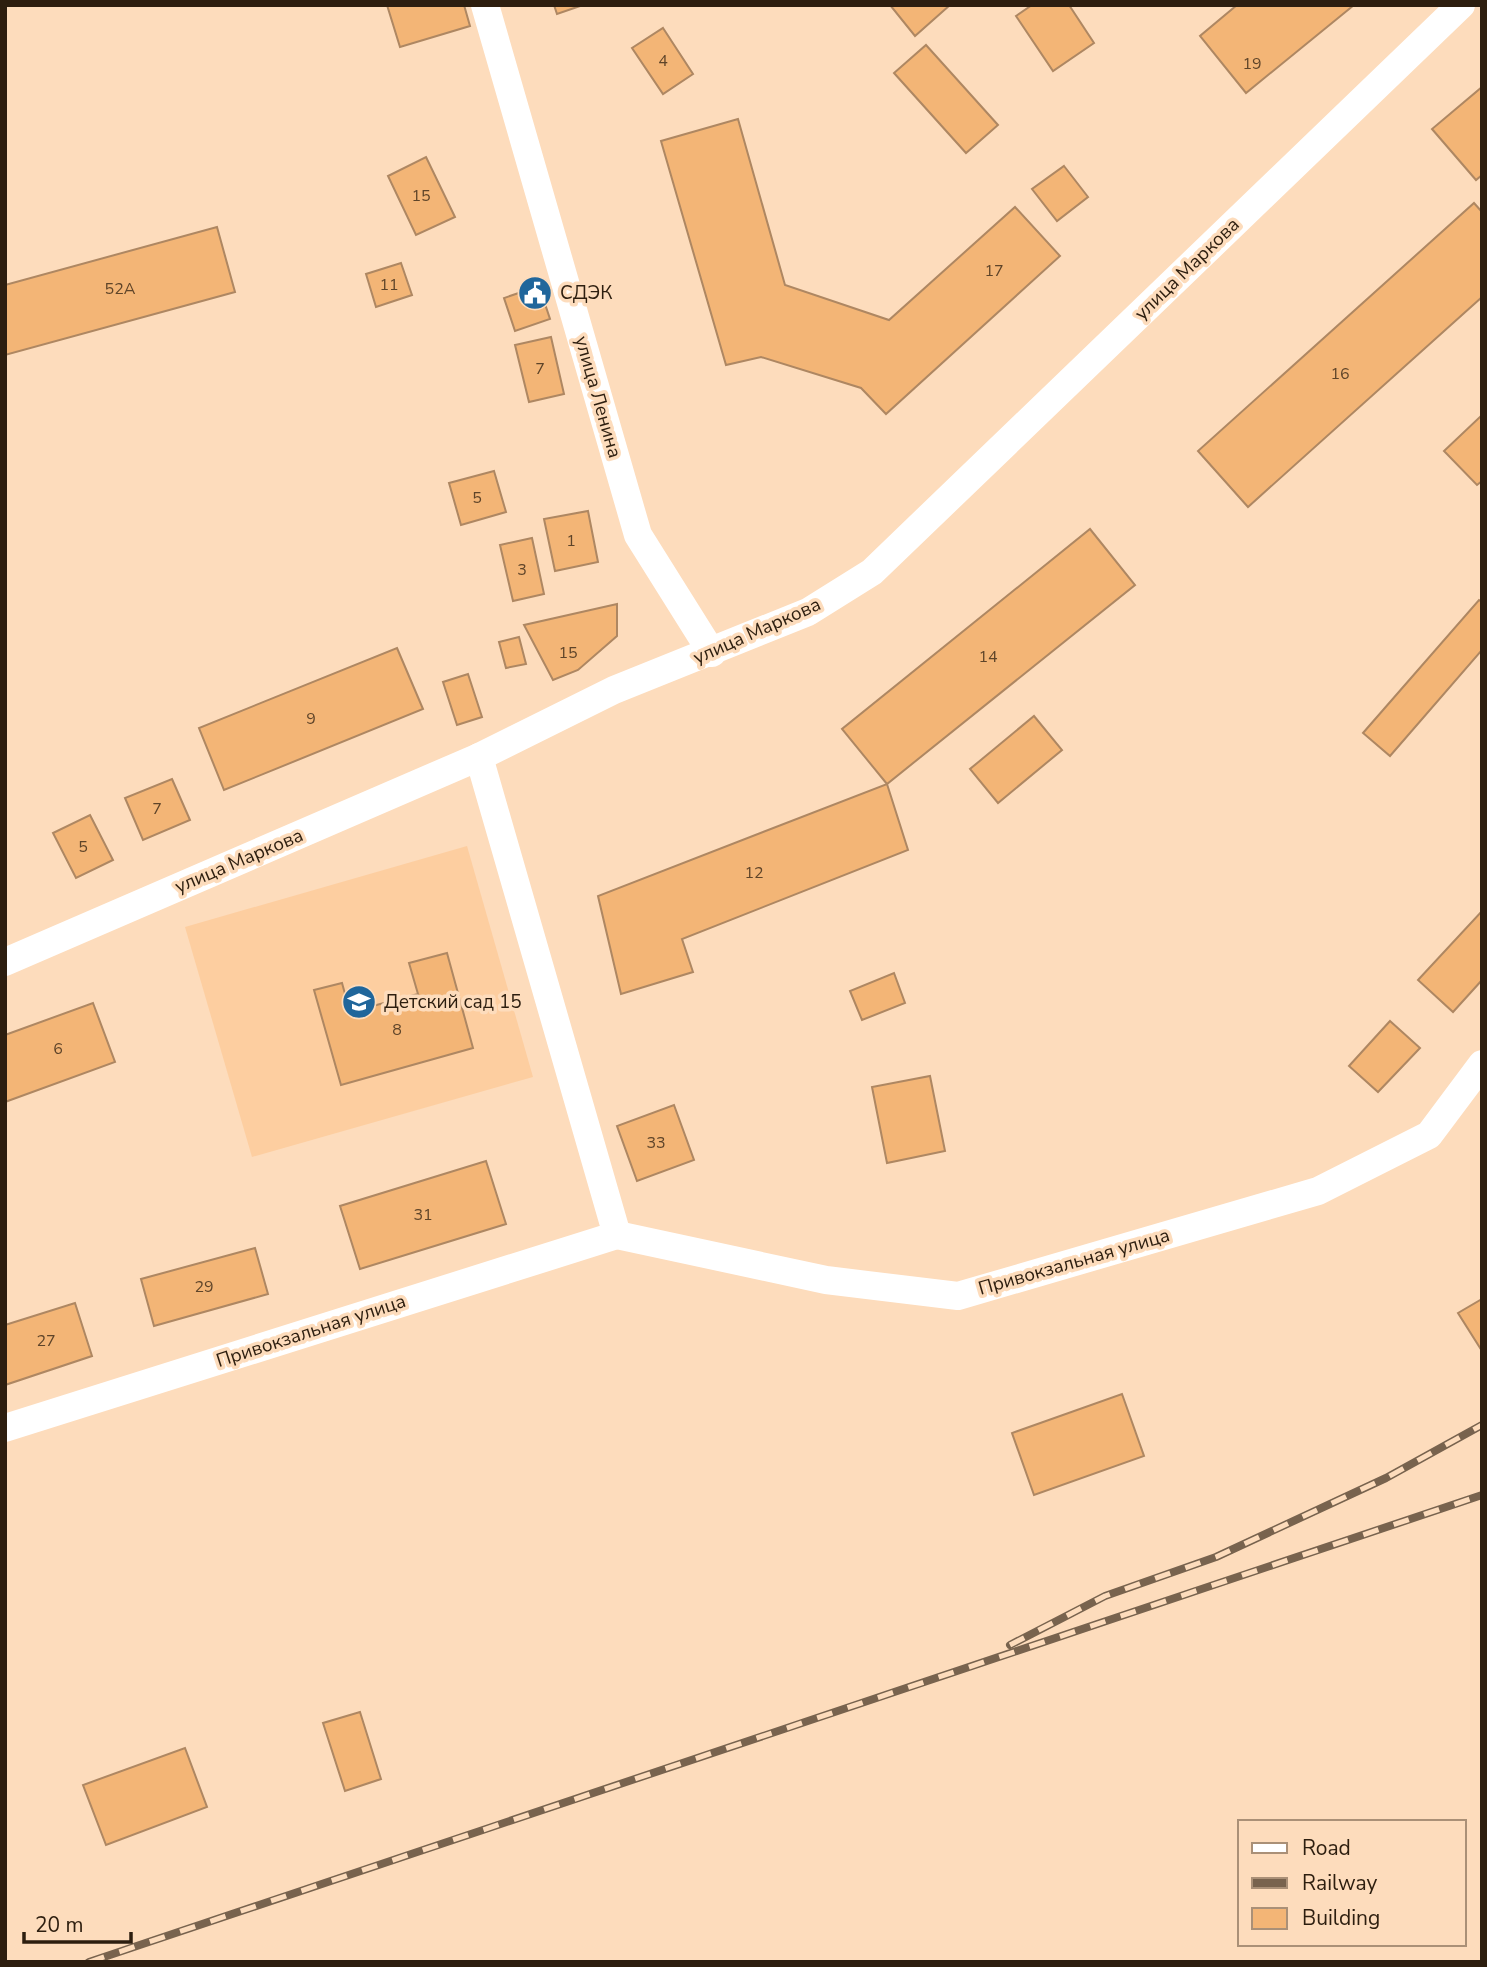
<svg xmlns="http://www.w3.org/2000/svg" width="1487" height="1967" viewBox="0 0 1487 1967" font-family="'Nunito Sans',sans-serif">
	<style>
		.built { fill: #fdcea0 }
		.building { fill: #f3b576; stroke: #ae8762; stroke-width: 2 }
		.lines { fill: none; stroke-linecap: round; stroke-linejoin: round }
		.street { stroke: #fff; stroke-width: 28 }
		.rail-casing { stroke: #78634e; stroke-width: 8 }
		.rail { stroke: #fddcbc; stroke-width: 5; stroke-dasharray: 16; stroke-linecap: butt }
		.labels { text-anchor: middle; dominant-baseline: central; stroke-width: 7; stroke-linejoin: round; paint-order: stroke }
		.number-label { font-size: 16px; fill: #5e4429 }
		.street-label { font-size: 19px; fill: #2d1e0f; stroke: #fddcbc }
		.poi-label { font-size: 19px; fill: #2d1e0f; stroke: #fddcbc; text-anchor: start }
	</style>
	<rect width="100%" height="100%" fill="#fddcbc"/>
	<polygon class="built" points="467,846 533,1077 252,1157 185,927"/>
	<g class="building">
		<polygon points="387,5 464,5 470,26 400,47"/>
		<polygon points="554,5 583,5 557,14"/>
		<polygon points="890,5 950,5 915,36"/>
		<polygon points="1032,5 1069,5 1094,43 1053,71 1016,16"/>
		<polygon points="1237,5 1354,5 1246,93 1200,36"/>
		<polygon points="663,28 693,74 663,94 632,48"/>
		<polygon points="926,45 998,125 966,153 894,73"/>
		<polygon points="1482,87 1482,175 1476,180 1432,129"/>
		<polygon points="738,119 785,285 889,320 1015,207 1060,256 886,414 861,388 761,357 726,365 661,141"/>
		<polygon points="426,157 455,217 416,235 388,176"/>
		<polygon points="1064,166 1088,197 1057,221 1032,189"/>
		<polygon points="1474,203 1482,212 1482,297 1248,507 1198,451"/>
		<polygon points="217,227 235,292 5,355 5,285"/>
		<polygon points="401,263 412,295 376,307 366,274"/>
		<polygon points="539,286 550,319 515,331 504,298"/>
		<polygon points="551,337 564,394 529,402 515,345"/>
		<polygon points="1482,415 1482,481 1477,485 1444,451"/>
		<polygon points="494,471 506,512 461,525 449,483"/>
		<polygon points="588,511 598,562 555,571 544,519"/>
		<polygon points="1090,529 1135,585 887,784 842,729"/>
		<polygon points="532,538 544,594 513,601 500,545"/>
		<polygon points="1479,600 1482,602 1482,650 1390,756 1363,733"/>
		<polygon points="617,604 617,636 578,670 553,680 524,625"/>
		<polygon points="519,637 526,664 506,668 499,642"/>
		<polygon points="397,648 423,709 224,790 199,728"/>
		<polygon points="468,674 482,717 457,725 443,682"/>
		<polygon points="1034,716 1062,750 998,803 970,769"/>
		<polygon points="172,779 190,820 143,840 125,798"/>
		<polygon points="887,784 908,850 682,939 693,972 621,994 598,896"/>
		<polygon points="90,815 113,860 76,878 53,833"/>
		<polygon points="1482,911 1482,980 1453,1012 1418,980"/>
		<polygon points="447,953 473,1048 341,1085 314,990 342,983 350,1012 418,994 409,963"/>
		<polygon points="894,973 905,1003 862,1020 850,991"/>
		<polygon points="93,1003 115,1062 5,1102 5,1035"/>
		<polygon points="1390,1021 1420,1048 1378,1092 1349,1066"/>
		<polygon points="930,1076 945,1151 887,1163 872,1087"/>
		<polygon points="674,1105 694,1160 637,1181 617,1126"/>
		<polygon points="486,1161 506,1224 360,1269 340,1206"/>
		<polygon points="255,1248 268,1294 154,1326 141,1279"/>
		<polygon points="1482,1299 1482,1351 1458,1313"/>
		<polygon points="75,1303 92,1356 5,1385 5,1325"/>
		<polygon points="1122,1394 1144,1456 1034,1495 1012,1433"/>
		<polygon points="360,1712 381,1779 345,1791 323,1723"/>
		<polygon points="185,1748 207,1807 106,1845 83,1785"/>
	</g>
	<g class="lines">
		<g class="street">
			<polyline points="485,5 638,535 712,653"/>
			<polyline points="5,962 479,757 614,690 808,612 872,572 1461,5"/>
			<polyline points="617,1235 826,1280 958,1296 1318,1191 1429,1135 1482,1064"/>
			<polyline points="5,1428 617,1235 479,757"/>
		</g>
		<g class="rail-casing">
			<g id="rail">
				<polyline points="1010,1645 1105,1596 1216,1557 1386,1478 1482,1425"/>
				<polyline points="89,1962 1482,1495"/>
			</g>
		</g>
		<use href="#rail" class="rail"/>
	</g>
	<defs>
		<g id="civic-disc" transform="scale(1.75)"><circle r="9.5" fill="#20669b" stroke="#fddcbc"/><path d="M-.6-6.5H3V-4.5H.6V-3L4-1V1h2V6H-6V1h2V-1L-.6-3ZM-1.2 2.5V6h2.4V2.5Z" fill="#fff"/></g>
		<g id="school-disc" transform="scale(1.75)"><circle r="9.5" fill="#20669b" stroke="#fddcbc"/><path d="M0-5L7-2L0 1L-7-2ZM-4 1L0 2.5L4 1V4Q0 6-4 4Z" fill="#fff"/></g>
	</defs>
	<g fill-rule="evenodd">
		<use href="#civic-disc" x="535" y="293"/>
		<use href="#school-disc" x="359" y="1002"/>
	</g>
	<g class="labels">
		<g class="number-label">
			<text x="663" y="61">4</text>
			<text x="1252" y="64">19</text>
			<text x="421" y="196">15</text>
			<text x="994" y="271">17</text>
			<text x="389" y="285">11</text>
			<text x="120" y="289">52А</text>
			<text x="540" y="369">7</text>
			<text x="1340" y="374">16</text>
			<text x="477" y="498">5</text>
			<text x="571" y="541">1</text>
			<text x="522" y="570">3</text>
			<text x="568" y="653">15</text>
			<text x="988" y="657">14</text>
			<text x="311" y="719">9</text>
			<text x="157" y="809">7</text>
			<text x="83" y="847">5</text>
			<text x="754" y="873">12</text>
			<text x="397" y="1030">8</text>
			<text x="58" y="1049">6</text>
			<text x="656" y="1143">33</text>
			<text x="423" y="1215">31</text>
			<text x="204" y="1287">29</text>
			<text x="46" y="1341">27</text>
		</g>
		<g class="street-label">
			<text transform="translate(1187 269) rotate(-44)">улица Маркова</text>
			<text transform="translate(598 397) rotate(74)">улица Ленина</text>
			<text transform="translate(757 631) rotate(-24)">улица Маркова</text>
			<text transform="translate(239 861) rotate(-23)">улица Маркова</text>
			<text transform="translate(1074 1262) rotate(-16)">Привокзальная улица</text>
			<text transform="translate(311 1331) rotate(-18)">Привокзальная улица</text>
		</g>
		<g class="poi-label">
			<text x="560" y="293">СДЭК</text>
			<text x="384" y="1002">Детский сад 15</text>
		</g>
	</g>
	<rect width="1487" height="1967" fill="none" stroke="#2d1e0f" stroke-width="14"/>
	<rect x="1238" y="1820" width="228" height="126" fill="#fddcbc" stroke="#aa9077" stroke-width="2"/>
	<rect x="1252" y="1843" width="35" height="10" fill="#ffffff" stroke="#aa9077" stroke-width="2"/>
	<text x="1302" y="1855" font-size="21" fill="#2d1e0f">Road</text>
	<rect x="1252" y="1878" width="35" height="10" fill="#78634e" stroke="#aa9077" stroke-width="2"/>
	<text x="1302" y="1890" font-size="21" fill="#2d1e0f">Railway</text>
	<rect x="1252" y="1908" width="35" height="21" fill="#f3b576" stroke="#aa9077" stroke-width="2"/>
	<text x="1302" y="1925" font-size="21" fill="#2d1e0f">Building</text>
	<path d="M24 1932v10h107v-10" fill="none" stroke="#2d1e0f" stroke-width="3.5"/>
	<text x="35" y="1932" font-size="21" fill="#2d1e0f" stroke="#fddcbc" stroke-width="5" paint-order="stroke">20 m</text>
</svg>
